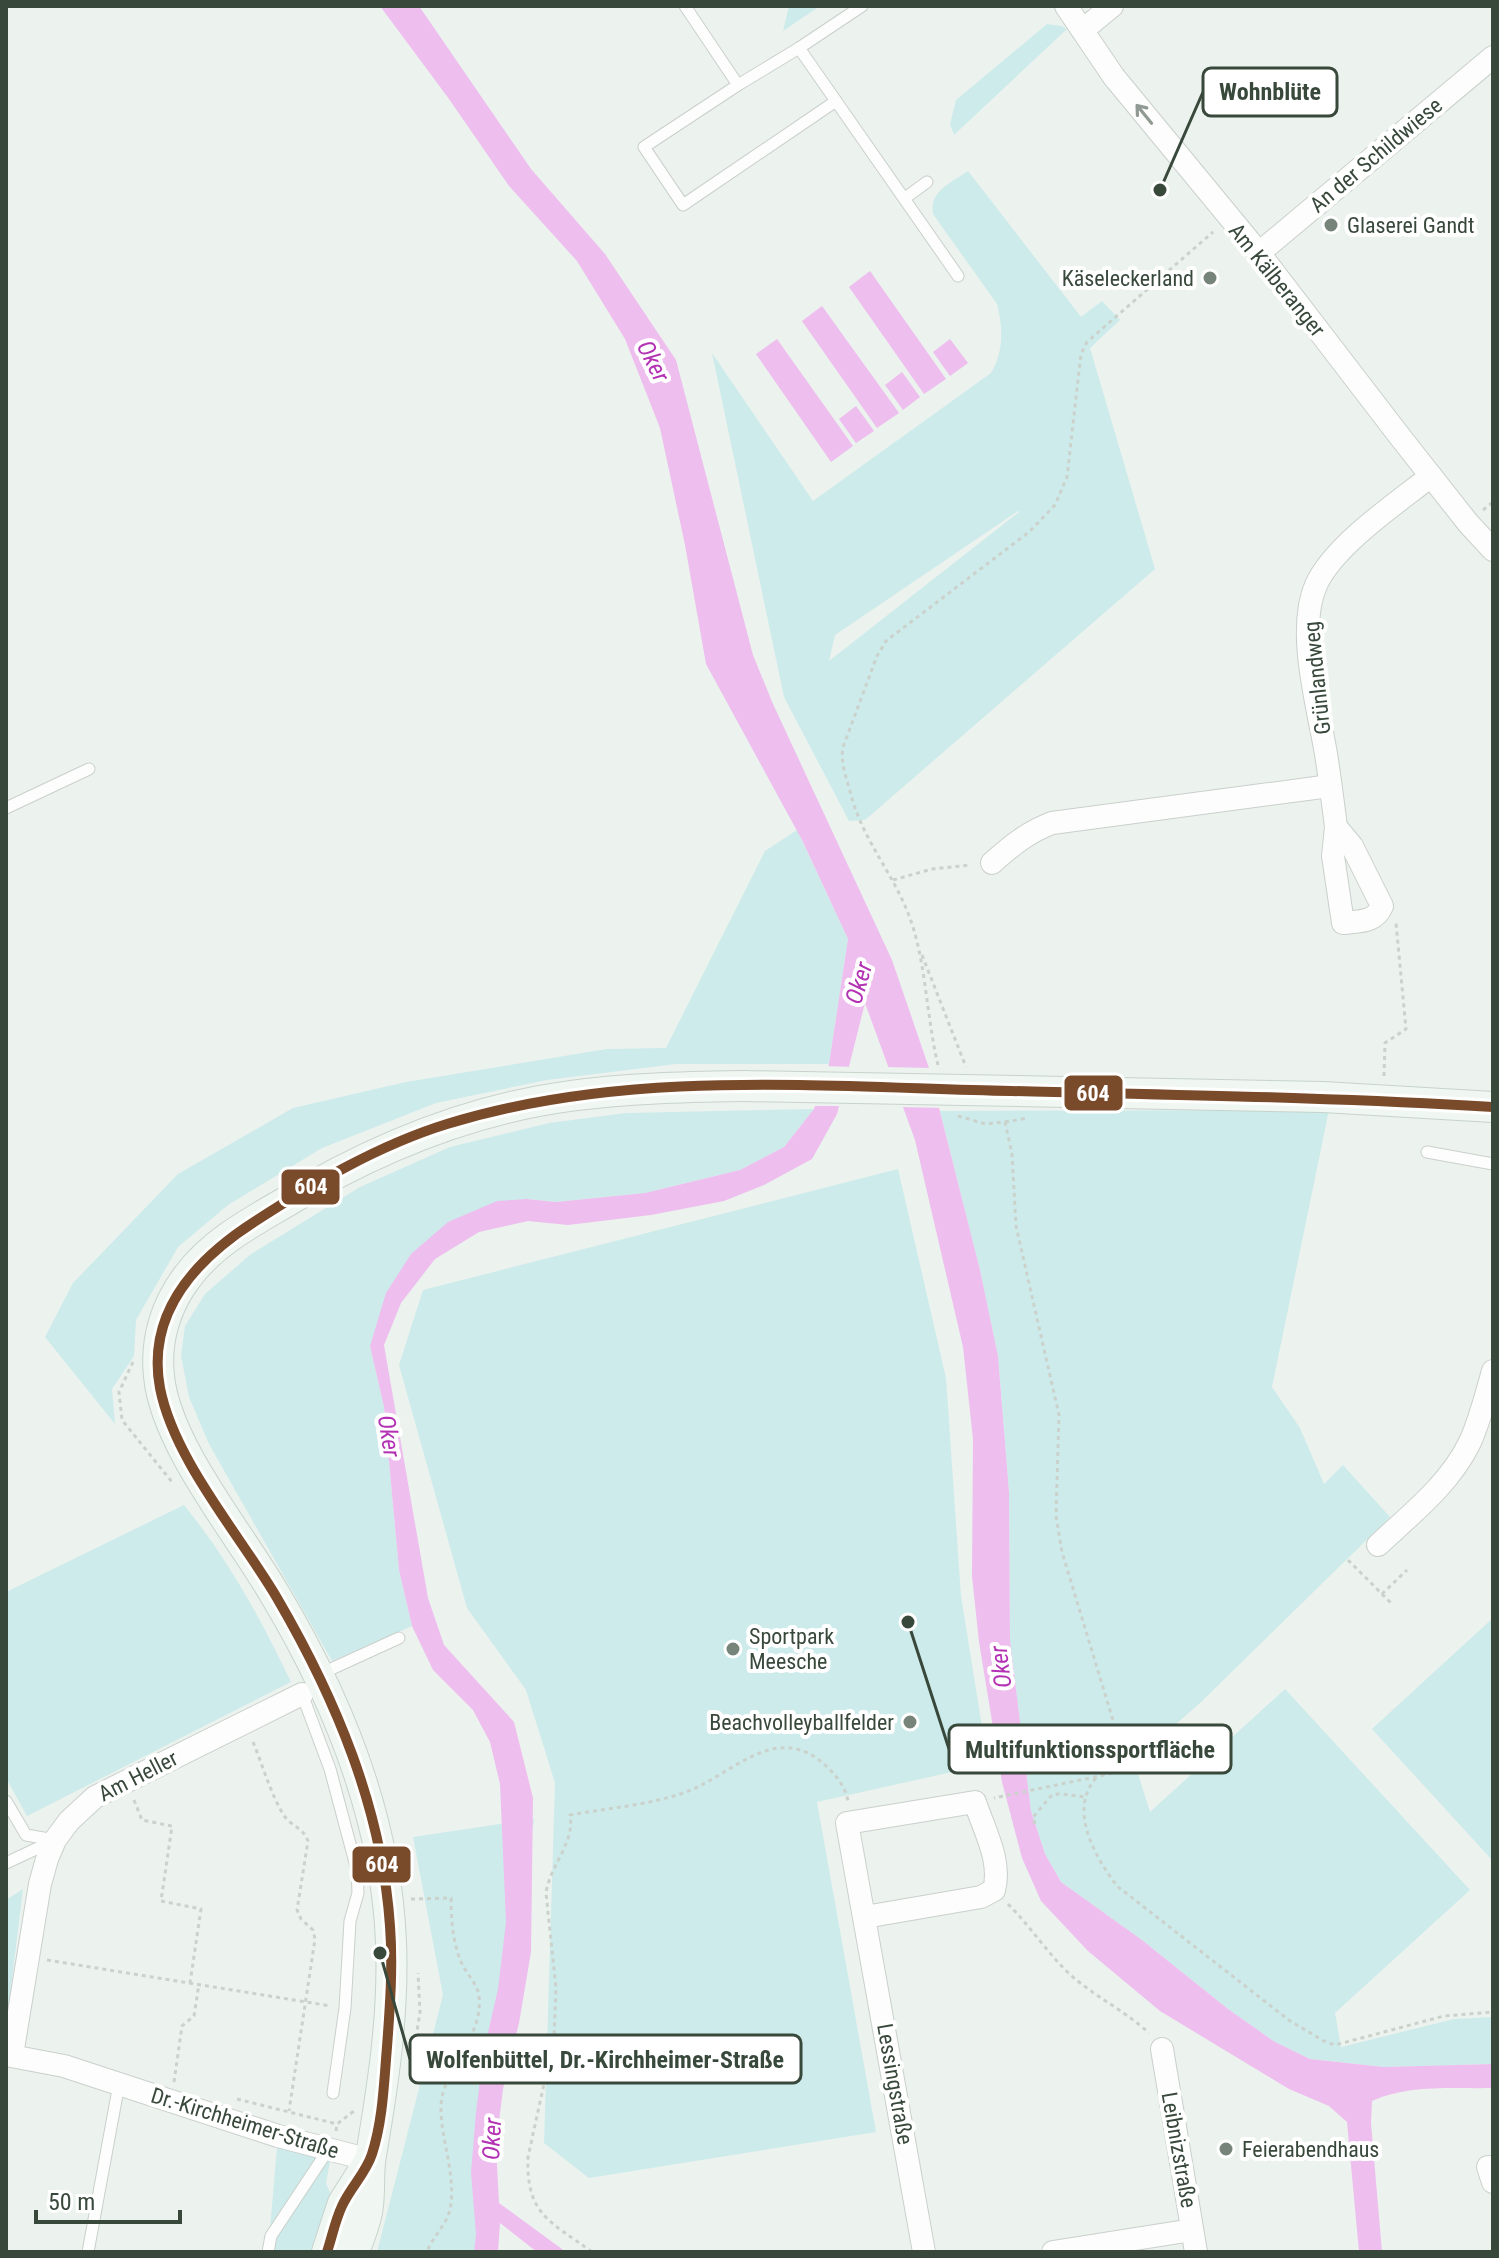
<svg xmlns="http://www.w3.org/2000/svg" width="1499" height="2258" viewBox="0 0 1499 2258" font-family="'Roboto Condensed',sans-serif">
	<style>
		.green { fill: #cdebeb; fill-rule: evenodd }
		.water { fill: #eebeef }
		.pier { fill: #ecf2ee }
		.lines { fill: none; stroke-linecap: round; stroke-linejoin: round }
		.lane-casing { stroke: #cad0cb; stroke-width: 13 }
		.street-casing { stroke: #cad0cb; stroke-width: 24 }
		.secondary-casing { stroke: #c6d3cb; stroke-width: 32 }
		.path { stroke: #cbd2cc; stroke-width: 3; stroke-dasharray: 4 4; stroke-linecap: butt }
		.lane { stroke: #fcfdfc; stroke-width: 11 }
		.street { stroke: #fcfdfc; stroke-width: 22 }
		.secondary { stroke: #f0f7f2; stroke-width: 30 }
		.secondary-bridge-casing { stroke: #c6d3cb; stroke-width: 32; stroke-linecap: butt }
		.secondary-bridge { stroke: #f0f7f2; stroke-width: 30 }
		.bus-1-casing { stroke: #fff; stroke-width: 16 }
		.bus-1 { stroke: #7a4b2a; stroke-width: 10 }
		.oneway { stroke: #909992 }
		.poi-dot { fill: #77847a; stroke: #fff; stroke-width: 3 }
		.labels { text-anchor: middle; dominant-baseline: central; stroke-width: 8; stroke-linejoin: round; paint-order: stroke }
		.street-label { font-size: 22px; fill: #38483b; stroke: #fff }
		.poi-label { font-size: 22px; fill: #38483b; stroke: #fff; text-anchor: start }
		.water-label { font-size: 24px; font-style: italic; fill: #b332b3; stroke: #fff }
		.leader { fill: none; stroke: #38483b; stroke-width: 3 }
		.callout-dot { fill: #38483b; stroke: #fff; stroke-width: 3 }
		.callout { fill: #fff; stroke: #38483b; stroke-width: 3 }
		.callout-label { font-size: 24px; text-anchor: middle; font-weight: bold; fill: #38483b }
		.line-badge { stroke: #fff; stroke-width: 3 }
		.badge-label { font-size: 22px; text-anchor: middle; font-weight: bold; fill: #fff }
	</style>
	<rect width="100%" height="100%" fill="#ecf2ee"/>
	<g class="green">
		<polygon points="789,6 820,6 783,31"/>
		<polygon points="1047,24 1061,26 1067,29 954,135 950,124 956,100"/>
		<path d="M968 171 1081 317 1102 301 1120 320 1090 348 1155 569 865 820 849 821 784 697 712 353 813 501 991 373C1004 351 1003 328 997 304L933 214C929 191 951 183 968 171ZM1018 511 1019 512 829 661 835 635Z"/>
		<polygon points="797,830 848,939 829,1064 676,1064 547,1080 436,1103 322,1148 228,1205 178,1247 136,1320 134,1356 112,1389 115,1424 45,1337 73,1283 178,1174 293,1108 406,1082 607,1049 666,1048 765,851"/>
		<polygon points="814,1109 784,1147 740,1170 645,1193 556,1202 527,1199 448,1222 370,1346 384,1407 399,1570 412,1626 332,1661 209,1444 189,1397 181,1355 185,1326 205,1294 251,1254 360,1187 450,1147 549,1123 626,1113"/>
		<polygon points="1329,1110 1272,1387 1300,1428 1324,1484 1343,1465 1390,1517 1201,1702 1134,1761 1150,1812 1285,1689 1470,1890 1335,2013 1341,2047 1454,2019 1493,2017 1493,2064 1384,2067 1310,2059 1275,2042 1228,2009 1142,1940 1061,1882 1045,1854 1031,1811 1010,1640 1009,1492 998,1356 980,1270 940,1111"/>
		<polygon points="898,1169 946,1378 961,1596 988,1764 817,1802 876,2132 589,2178 544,2143 555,1783 526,1690 467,1608 399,1365 423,1290"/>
		<path d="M184 1505C228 1559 261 1619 291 1682L27 1816 6 1778V1592Z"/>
		<polygon points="1493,1618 1493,1861 1372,1729"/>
		<polygon points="534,1819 488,2145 489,2252 377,2252 443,1995 413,1837"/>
		<polygon points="23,1889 7,2020 6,2020 6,1900"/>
		<polygon points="278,2136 332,2151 326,2183 333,2200 315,2252 268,2252"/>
	</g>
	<g class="water">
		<path d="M380 6H419L531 169 605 254 676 360 753 655 773 704 892 960 929 1068 980 1270 998 1356 1009 1492 1010 1640 1031 1811 1045 1854 1061 1882 1142 1940 1228 2009 1275 2042 1310 2059 1384 2067 1493 2064V2088C1453 2089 1410 2084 1372 2101L1371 2123 1382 2252H1359L1347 2122 1329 2106 1289 2089 1160 2011 1088 1951 1041 1901 1022 1858 1002 1782 979 1642 972 1576 973 1439 963 1347 915 1140 865 1003 837 1114 812 1159 764 1185 724 1201 651 1215 568 1225 528 1221 479 1232 435 1259 401 1303 384 1345 428 1598 444 1645 514 1722 533 1798 531 1952 519 2023 503 2089 496 2146 499 2203 566 2252H537L500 2223 498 2252H474L476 2234 471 2173 476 2112 484 2050 498 1989 506 1922 500 1784 490 1742 473 1710 433 1670 412 1626 399 1570 384 1407 370 1346 386 1293 411 1254 448 1222 497 1201 527 1199 556 1202 645 1193 740 1170 784 1147 814 1109 829 1064 848 939 802 840 706 664 685 545 660 428 625 339 577 261 509 186 449 99Z"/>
		<polygon points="870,271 946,379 924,394 849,287"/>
		<polygon points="822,306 899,413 877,428 802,321"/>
		<polygon points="777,339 853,446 831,462 756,354"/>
		<polygon points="950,339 968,363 950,376 933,352"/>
		<polygon points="902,372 920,397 903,410 885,385"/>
		<polygon points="856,406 874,431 856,443 839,419"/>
	</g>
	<g class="pier">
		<polygon points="824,1066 853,1067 843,1106 811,1106"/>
		<polygon points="884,1067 933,1068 943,1108 899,1107"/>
	</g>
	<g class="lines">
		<g class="lane-casing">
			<g id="lane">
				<polyline points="685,6 738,85"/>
				<polyline points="862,6 799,48 958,276"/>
				<polyline points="799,48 738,85 644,147 683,205 836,101"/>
				<polyline points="905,198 927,182"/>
				<polyline points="6,808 89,769"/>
				<polyline points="1427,1152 1493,1164"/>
				<polyline points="318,1675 399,1638"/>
				<polyline points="302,1694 330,1769 357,1870 358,1893 350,1921 345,2008 333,2093"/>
				<polyline points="6,1801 26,1835 55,1840"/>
				<polyline points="6,1863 55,1840"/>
				<polyline points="88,2252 119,2084"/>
				<polyline points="268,2252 271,2236 328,2150"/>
			</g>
		</g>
		<g class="street-casing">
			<g id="street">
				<polyline points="1066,6 1114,77 1259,253 1401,438 1468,523 1493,550"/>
				<polyline points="1083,30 1112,6"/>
				<polyline points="1259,253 1493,57"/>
				<path d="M1336 827 1333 856 1343 923C1359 921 1375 923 1382 906L1352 846 1336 827C1333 803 1330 779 1326 754 1318 706 1296 631 1316 585 1334 545 1397 503 1431 476"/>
				<path d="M992 863C1011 846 1028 832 1052 823L1330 786"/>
				<path d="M1378 1545C1411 1514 1450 1484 1470 1442 1480 1420 1486 1395 1493 1371"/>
				<path d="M865 1917 981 1897 994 1890C1002 1861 984 1830 975 1802L847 1823 924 2252"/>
				<polyline points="1162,2049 1196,2252"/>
				<polyline points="6,2055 64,2066 278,2136 370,2160"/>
				<polyline points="12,2055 40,1884 47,1859 55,1840 69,1821 95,1797 302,1694"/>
				<polyline points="1488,2167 1493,2182"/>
				<polyline points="1053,2252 1192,2230"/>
			</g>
		</g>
		<g class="secondary-casing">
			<g id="secondary">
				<polyline points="964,1090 1323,1097 1493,1107"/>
				<polyline points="327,2252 343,2203 369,2162"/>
				<path d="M354 2252C359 2237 367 2221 368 2205 370 2188 368 2172 371 2155 383 2085 394 2014 391 1942 386 1818 337 1698 274 1593 239 1533 165 1444 159 1376 155 1340 166 1304 188 1276 211 1245 246 1225 279 1206 369 1151 465 1110 570 1096 627 1088 686 1087 743 1086"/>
			</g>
		</g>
		<g class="path">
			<polyline points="1483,510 1493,502"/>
			<polyline points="893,880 932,869 971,865"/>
			<polyline points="922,955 966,1067"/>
			<path d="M938 1065C927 1020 926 964 911 921 895 875 864 843 851 795 847 779 840 763 843 747L877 656 886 641 1029 532 1055 505 1067 477 1081 354 1087 342 1213 232"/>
			<polyline points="1384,1076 1385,1043 1406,1029 1396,923"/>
			<polyline points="958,1116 986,1124 1005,1122 1012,1154 1016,1226 1059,1415 1056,1516 1062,1552 1128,1770 994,1798"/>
			<polyline points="1005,1122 1028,1118"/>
			<polyline points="133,1362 119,1392 122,1420 172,1482"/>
			<polyline points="1348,1560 1382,1594 1407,1570"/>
			<polyline points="1382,1594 1391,1603"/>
			<path d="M253 1742C263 1766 270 1792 283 1814 290 1826 303 1827 308 1841L297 1910 301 1919 313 1930 315 1939 289 2111"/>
			<path d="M1096 1778C1068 1810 1095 1857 1117 1886L1290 2021 1324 2041 1335 2045 1444 2016 1493 2012"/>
			<polyline points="134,1800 142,1820 172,1826 161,1901 201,1909 190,1983"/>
			<path d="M1035 1824 1033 1817C1058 1790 1044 1792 1085 1797"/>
			<path d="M411 1899 451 1898C451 1920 453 1944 462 1964 467 1975 478 1984 479 1997 483 2032 452 2062 443 2093 434 2124 458 2172 450 2209 447 2225 432 2237 427 2252"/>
			<path d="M1008 1904C1032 1928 1049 1956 1074 1978 1098 1998 1126 2012 1149 2033"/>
			<polyline points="47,1960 331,2006"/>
			<polyline points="411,2069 420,2012 418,1973"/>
			<polyline points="174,2082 182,2026 194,2016 199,1984"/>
			<polyline points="237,2099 337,2124"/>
			<polyline points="336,2131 337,2124 354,2111"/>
			<path d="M592 2252C550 2221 526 2215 528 2157L554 2038 556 1988 546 1893C550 1865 575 1843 570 1815 608 1808 650 1805 686 1792 732 1775 776 1720 825 1765 836 1775 845 1786 848 1801"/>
		</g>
		<use href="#lane" class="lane"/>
		<use href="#street" class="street"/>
		<use href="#secondary" class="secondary"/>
		<g class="secondary-bridge-casing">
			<polyline id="secondary-bridge" points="743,1086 964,1090"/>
		</g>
		<use href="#secondary-bridge" class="secondary-bridge"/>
		<g class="bus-1-casing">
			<path id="bus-1" d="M327 2252C332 2237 335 2221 342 2206 350 2188 366 2173 372 2154 383 2120 384 2082 387 2047 390 2007 393 1966 390 1926 382 1809 336 1699 277 1598 240 1535 174 1460 160 1388 146 1313 195 1260 254 1222 314 1183 379 1145 447 1124 629 1068 824 1087 1011 1091 1172 1095 1332 1097 1493 1107"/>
		</g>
		<use href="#bus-1" class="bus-1"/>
	</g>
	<defs><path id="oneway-shaft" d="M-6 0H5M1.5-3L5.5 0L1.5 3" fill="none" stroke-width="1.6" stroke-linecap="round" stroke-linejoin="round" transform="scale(2)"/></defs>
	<use class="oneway" href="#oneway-shaft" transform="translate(1144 114) rotate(-129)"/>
	<g class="poi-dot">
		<circle cx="1331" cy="225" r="8"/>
		<circle cx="1210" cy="278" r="8"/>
		<circle cx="733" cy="1649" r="8"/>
		<circle cx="910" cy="1722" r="8"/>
		<circle cx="1226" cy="2149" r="8"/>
	</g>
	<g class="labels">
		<g class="street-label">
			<text transform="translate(1376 155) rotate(-40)">An der Schildwiese</text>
			<text transform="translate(1277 280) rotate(51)">Am Kälberanger</text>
			<text transform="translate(1317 678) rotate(-96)">Grünlandweg</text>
			<text transform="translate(138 1776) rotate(-27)">Am Heller</text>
			<text transform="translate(895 2084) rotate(80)">Lessingstraße</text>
			<text transform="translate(245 2123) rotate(17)">Dr.-Kirchheimer-Straße</text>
			<text transform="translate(1179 2150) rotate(80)">Leibnizstraße</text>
		</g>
		<g class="poi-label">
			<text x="1347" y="225">Glaserei Gandt</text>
			<text x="1194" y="278" text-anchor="end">Käseleckerland</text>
			<text x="749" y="1636">Sportpark<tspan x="749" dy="25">Meesche</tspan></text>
			<text x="894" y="1722" text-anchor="end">Beachvolleyballfelder</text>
			<text x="1242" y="2149">Feierabendhaus</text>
		</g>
		<g class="water-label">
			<text transform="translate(653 361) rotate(63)">Oker</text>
			<text transform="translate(859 983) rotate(-74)">Oker</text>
			<text transform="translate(389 1436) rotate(81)">Oker</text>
			<text transform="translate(1001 1667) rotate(-97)">Oker</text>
			<text transform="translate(492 2139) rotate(-87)">Oker</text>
		</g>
	</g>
	<path class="leader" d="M1160 190L1203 92M908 1622L949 1749M380 1953L410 2059"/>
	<g class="callout-dot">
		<circle cx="1160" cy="190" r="8"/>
		<circle cx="908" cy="1622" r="8"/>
		<circle cx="380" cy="1953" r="8"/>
	</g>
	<g class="callout">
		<rect x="1203" y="68" width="134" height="48" rx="8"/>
		<rect x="949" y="1725" width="282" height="48" rx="8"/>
		<rect x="410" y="2035" width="391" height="48" rx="8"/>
	</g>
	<g class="callout-label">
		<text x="1270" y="100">Wohnblüte</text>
		<text x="1090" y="1758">Multifunktionssportfläche</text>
		<text x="605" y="2068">Wolfenbüttel, Dr.-Kirchheimer-Straße</text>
	</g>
	<g class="line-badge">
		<rect x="1063" y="1074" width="61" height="38" rx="8" fill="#7a4b2a"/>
		<rect x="280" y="1168" width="61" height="38" rx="8" fill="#7a4b2a"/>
		<rect x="351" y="1845" width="61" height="39" rx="8" fill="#7a4b2a"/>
	</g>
	<g class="badge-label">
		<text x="1093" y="1101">604</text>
		<text x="311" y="1194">604</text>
		<text x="382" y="1872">604</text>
	</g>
	<rect width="1499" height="2258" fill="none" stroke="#38483b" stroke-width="16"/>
	<path d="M36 2210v12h144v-12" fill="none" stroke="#38483b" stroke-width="4"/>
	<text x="48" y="2210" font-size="24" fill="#38483b" stroke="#ffffff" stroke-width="6" paint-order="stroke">50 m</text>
</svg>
